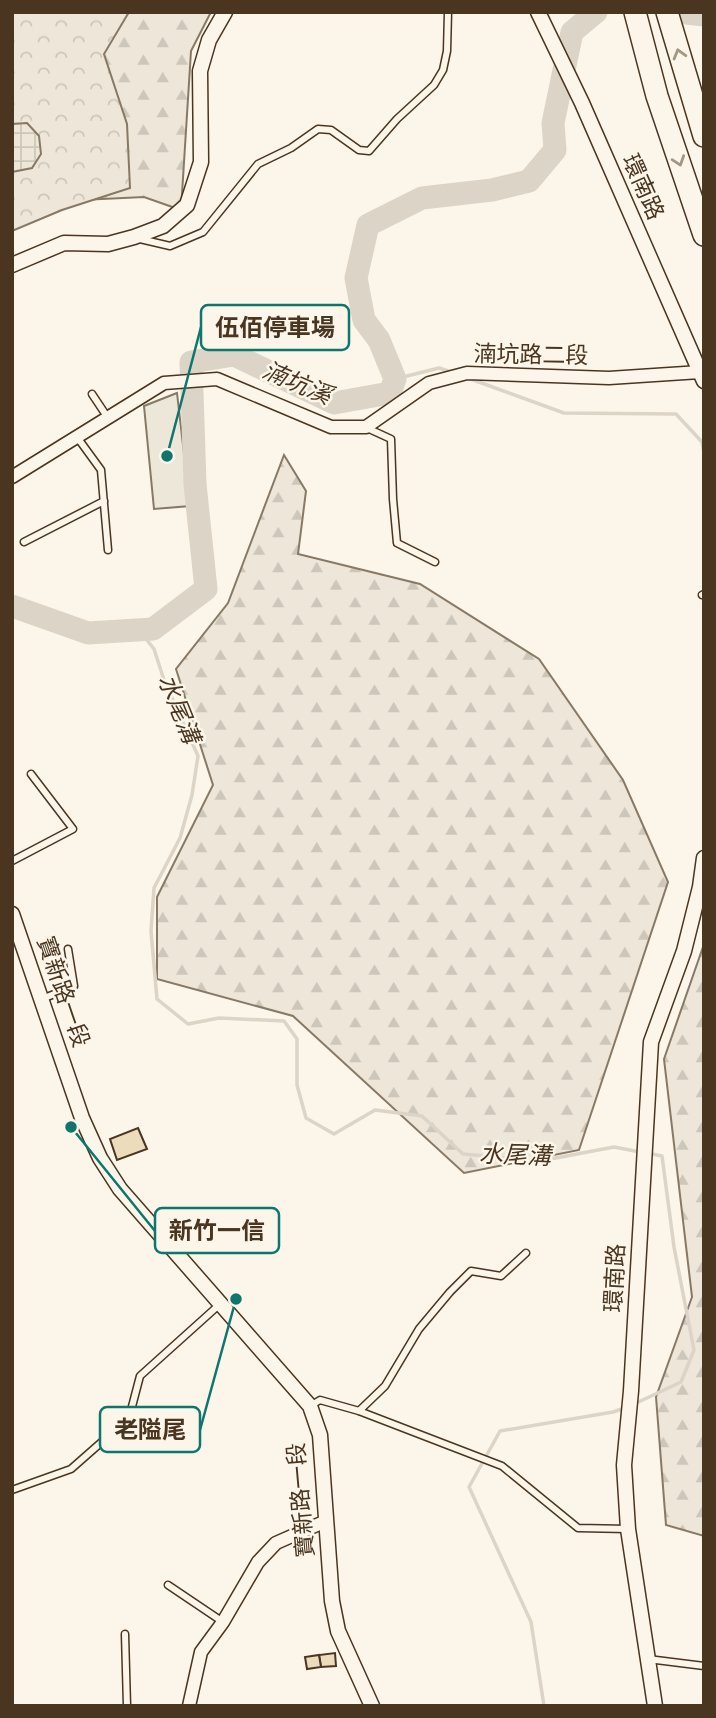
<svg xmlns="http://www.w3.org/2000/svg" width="716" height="1718" viewBox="0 0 716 1718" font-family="Karla,'Noto Sans TC',sans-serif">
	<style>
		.forest { fill: url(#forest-firs); stroke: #887966; stroke-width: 2 }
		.park { fill: url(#park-crowns); stroke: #887966; stroke-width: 2 }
		.parking { fill: #ede7d9; stroke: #887966; stroke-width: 2 }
		.plaza { fill: url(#plaza-grid); stroke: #887966; stroke-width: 2 }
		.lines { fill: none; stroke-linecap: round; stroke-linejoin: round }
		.stream { stroke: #dcd4c6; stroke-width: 3.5 }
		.river { stroke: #dcd4c6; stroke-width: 23 }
		.building { fill: #ecdcbc; stroke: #4a3520; stroke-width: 2 }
		.service-casing { stroke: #4a3520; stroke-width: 9 }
		.minor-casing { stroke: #4a3520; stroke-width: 15 }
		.tertiary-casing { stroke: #4a3520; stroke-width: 17 }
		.motorway-casing { stroke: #4a3520; stroke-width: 24 }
		.service { stroke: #fbf6e9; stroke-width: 6 }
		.minor { stroke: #fbf6e9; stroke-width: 12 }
		.tertiary { stroke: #fbf6e9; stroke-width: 14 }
		.motorway { stroke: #fbf6e9; stroke-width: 21 }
		.oneway { stroke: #a29684 }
		.labels { text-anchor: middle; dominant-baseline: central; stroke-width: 5; stroke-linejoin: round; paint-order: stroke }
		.street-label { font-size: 23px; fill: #4a3520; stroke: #fbf6e9 }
		.water-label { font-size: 24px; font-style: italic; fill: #4a3520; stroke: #fbf6e9 }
		.leader { fill: none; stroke: #0f766e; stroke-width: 2.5 }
		.callout-dot { fill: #0f766e; stroke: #fbf6e9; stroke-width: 2.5 }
		.callout { fill: #fbf6e9; stroke: #0f766e; stroke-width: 2.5 }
		.callout-label { font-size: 24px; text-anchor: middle; font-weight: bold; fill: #4a3520 }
	</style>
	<defs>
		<pattern id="forest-firs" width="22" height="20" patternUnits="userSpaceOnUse" patternTransform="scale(1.75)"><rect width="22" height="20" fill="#ede6d9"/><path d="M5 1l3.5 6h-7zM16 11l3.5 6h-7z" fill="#cdc6ba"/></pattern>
		<pattern id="park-crowns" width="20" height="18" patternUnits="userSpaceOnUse" patternTransform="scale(1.75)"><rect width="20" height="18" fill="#ede6d9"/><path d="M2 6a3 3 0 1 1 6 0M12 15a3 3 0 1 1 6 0" fill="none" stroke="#cdc6ba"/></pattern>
		<pattern id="plaza-grid" width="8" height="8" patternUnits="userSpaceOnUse" patternTransform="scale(1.75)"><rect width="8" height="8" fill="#ede7d9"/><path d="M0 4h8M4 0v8" fill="none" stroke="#cdc7ba"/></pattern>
	</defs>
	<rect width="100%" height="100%" fill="#fbf6e9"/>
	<g class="forest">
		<polygon points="12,12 211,12 191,51 181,210 144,197 39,202 12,182"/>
		<polygon points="284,455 306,491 298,554 420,584 539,659 623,780 668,882 579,1150 464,1173 293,1016 157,979 157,897 213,785 176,669 228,603"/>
		<polygon points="704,944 704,1536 666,1525 656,1397 692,1297 664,1059"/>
	</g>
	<polygon class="park" points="12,12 129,12 104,54 127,124 130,188 62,210 12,231"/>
	<polygon class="parking" points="177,393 190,506 154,509 144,406"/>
	<polygon class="plaza" points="27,123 39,136 41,154 32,168 12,172 12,124"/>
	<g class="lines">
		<g class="stream">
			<polyline points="468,378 564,413 676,414 702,442 704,453"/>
			<polyline points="395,379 439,368 451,372"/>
			<polyline points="139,630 154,649 164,680 198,756 192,795 180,838 154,888 151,931 157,999 188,1024 219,1018 284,1021 297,1039 297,1085 306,1118 334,1134 375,1110 422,1116 463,1154 540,1161 614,1147 640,1152"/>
			<polyline points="632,1405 681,1382 694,1350 674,1247 662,1156 647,1153"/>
			<polyline points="544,1706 531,1622 469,1487 500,1431 613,1412 625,1408"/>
		</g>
		<g class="river">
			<polyline points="678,12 704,15"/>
			<polyline points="12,606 88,633 153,629 206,589 195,484 191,362 234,355 334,403 390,393 395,379 379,340 364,320 356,278 368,225 422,198 492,190 529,181 555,150 553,123 572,32 596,12"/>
		</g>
	</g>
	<g class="building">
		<polygon points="138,1128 147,1149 117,1160 110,1139"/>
		<polygon points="335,1653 336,1666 321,1667 319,1655"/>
		<polygon points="319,1655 321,1667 307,1669 305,1657"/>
	</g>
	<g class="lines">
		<g class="service-casing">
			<g id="service">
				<polyline points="140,239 170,246 203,232 258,164 291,148 318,129 331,130 359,150 369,151 397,119 434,85 443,70 447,51 448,12"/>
				<polyline points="92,394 108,418"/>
				<polyline points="367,428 391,439 393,499 397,543 435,562"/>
				<polyline points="77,437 101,470 108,550"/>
				<polyline points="24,542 104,501"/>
				<polyline points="702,595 704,594"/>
				<polyline points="12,861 73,829 31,774"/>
				<polyline points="42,999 74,986 68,949"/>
				<polyline points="310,1406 320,1400 359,1411 502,1466 578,1528 628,1529"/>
				<polyline points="359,1411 385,1386 419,1329 450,1292 471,1271 501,1276 526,1253"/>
				<polyline points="12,1490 71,1469 129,1418 140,1376 219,1305"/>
				<polyline points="168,1585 223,1622"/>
				<polyline points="125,1634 127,1706"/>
				<polyline points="648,1659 704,1666"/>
			</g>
		</g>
		<g class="minor-casing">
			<g id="minor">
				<polyline points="12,477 164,383 217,379 331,427 366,427 429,383 467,373 609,378 700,372"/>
				<polyline points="189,1706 201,1652 223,1622 258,1562 276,1543 326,1521"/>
			</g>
		</g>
		<g class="tertiary-casing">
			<g id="tertiary">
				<polyline points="538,12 582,103 704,381"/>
				<polyline points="12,265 64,243 108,244 134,237 163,226 187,205 201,162 200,71 209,40 225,12"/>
				<polyline points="12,914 82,1118 100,1158 120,1189 310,1406 320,1435 332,1601 338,1631 372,1706"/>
				<polyline points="655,1706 628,1529 624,1465 631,1391 651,1042 684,951 700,887 704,858"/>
			</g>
		</g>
		<g class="motorway-casing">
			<g id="motorway">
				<polyline points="635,12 657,96 704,235"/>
				<polyline points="667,12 704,136"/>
			</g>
		</g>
		<use href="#service" class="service"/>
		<use href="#minor" class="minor"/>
		<use href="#tertiary" class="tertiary"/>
		<use href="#motorway" class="motorway"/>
	</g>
	<defs><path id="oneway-chevron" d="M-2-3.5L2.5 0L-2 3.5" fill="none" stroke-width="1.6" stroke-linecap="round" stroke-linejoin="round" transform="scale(1.75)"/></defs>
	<g class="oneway">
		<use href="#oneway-chevron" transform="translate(679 54) rotate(-106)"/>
		<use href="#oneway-chevron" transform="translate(679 161) rotate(71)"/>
	</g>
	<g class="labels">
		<g class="street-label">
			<text transform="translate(643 187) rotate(66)">環南路</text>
			<text transform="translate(531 355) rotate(1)">湳坑路二段</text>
			<text transform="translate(63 992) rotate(71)">寶新路一段</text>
			<text transform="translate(615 1278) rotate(-87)">環南路</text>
			<text transform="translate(301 1500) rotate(-95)">寶新路一段</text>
		</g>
		<g class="water-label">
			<text transform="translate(297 383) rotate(23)">湳坑溪</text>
			<text transform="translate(179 709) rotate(68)">水尾溝</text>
			<text transform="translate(515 1155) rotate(2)">水尾溝</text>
		</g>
	</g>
	<path class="leader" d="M167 456L201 327M71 1127L155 1231M236 1299L200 1430"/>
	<g class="callout-dot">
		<circle cx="167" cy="456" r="7"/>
		<circle cx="71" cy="1127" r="7"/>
		<circle cx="236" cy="1299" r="7"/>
	</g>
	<g class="callout">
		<rect x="201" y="305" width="148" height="45" rx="7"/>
		<rect x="155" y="1208" width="124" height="45" rx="7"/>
		<rect x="100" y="1407" width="100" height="45" rx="7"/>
	</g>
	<g class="callout-label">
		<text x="275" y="336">伍佰停車場</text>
		<text x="217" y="1239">新竹一信</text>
		<text x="150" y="1438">老隘尾</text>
	</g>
	<rect width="716" height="1718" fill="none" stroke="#4a3520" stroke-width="28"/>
</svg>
